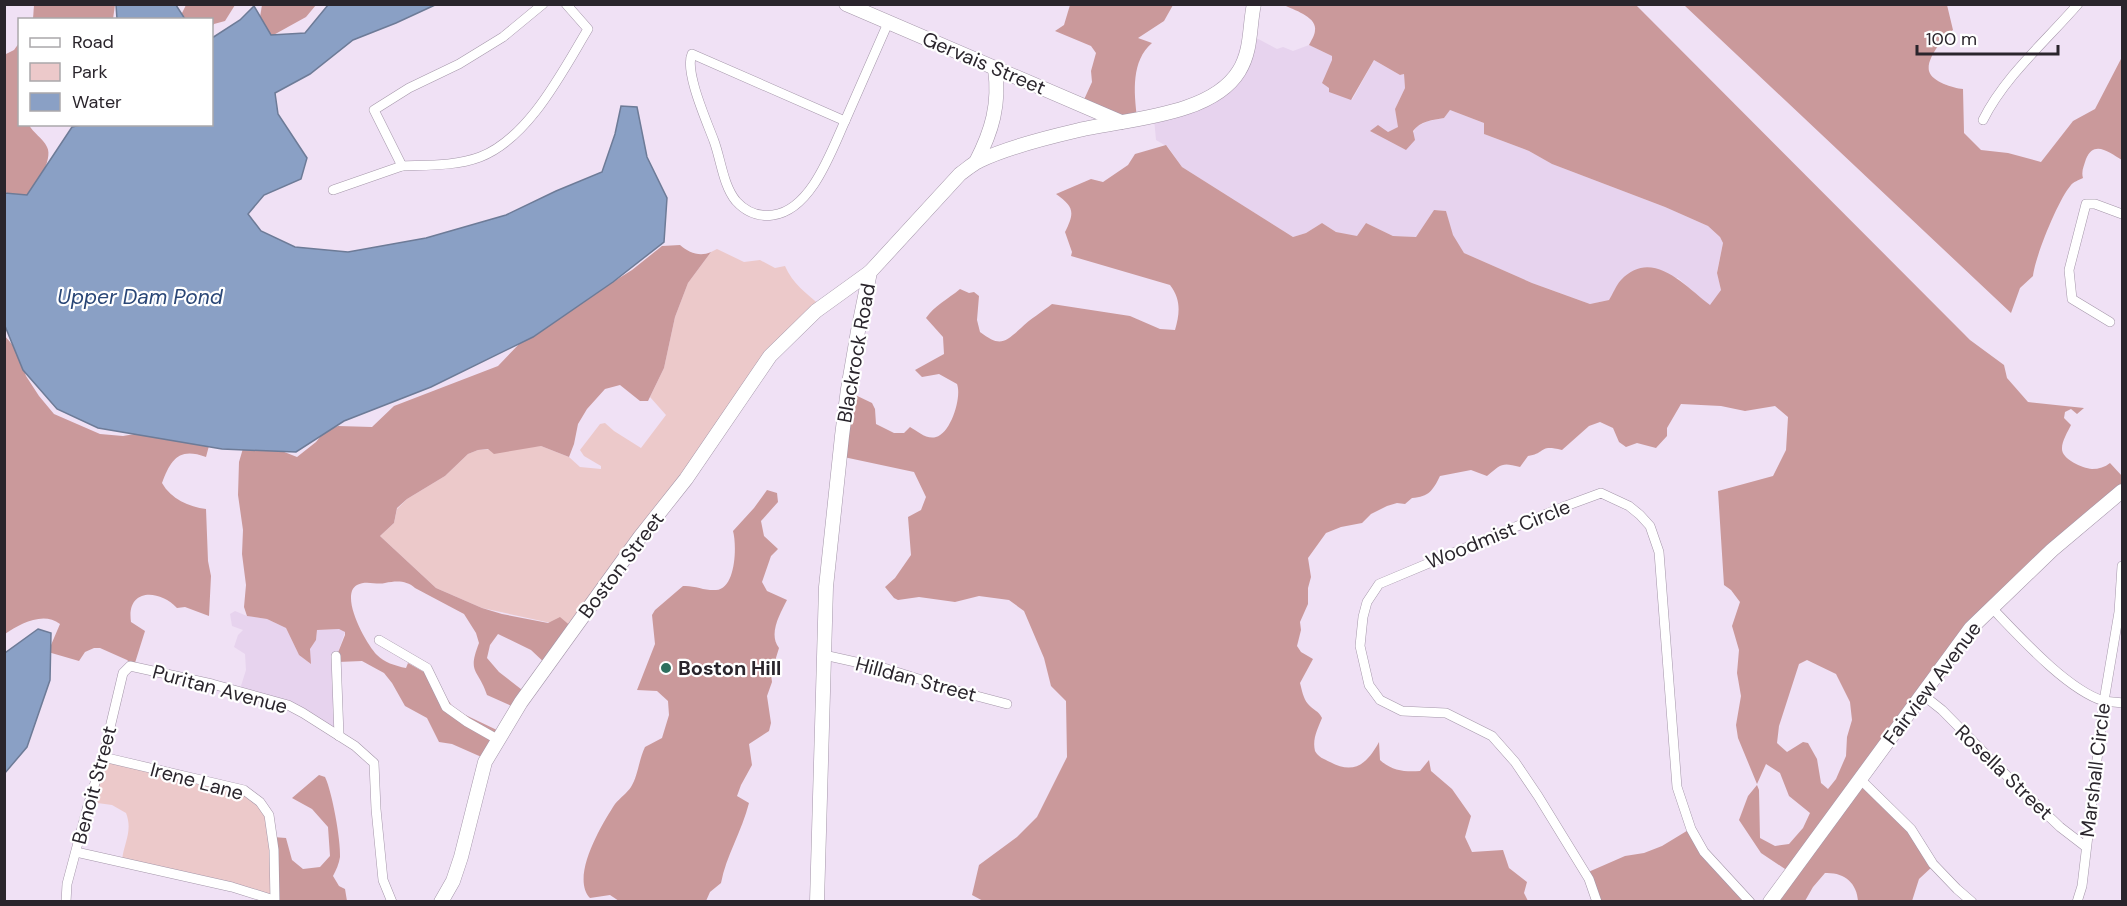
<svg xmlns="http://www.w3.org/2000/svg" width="2127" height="906" viewBox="0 0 2127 906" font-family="'DM Sans',sans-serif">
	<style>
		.built { fill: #e7d3ee }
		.green { fill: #ecc9ca }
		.forest { fill: #ca999b; fill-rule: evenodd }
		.water { fill: #8aa0c5; stroke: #6d7b97; stroke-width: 1.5 }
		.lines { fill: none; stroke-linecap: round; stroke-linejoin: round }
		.street-casing { stroke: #a496a9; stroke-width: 10 }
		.secondary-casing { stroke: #a496a9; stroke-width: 15 }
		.street { stroke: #fff; stroke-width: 9 }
		.secondary { stroke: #fff; stroke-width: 14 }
		.poi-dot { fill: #2e6f5e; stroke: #fff; stroke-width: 2 }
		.labels { text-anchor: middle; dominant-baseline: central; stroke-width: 4.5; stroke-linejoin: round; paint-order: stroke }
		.street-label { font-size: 20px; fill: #2a252c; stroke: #fff }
		.poi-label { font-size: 20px; font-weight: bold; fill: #2a252c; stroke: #fff; text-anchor: start }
		.water-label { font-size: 21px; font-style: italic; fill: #294676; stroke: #fff }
	</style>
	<rect width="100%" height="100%" fill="#f0e1f5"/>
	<g class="built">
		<polygon points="1245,32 1277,49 1283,47 1293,51 1309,45 1332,56 1352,100 1374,60 1400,75 1404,74 1405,88 1395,109 1399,127 1388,132 1406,149 1416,127 1428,121 1444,118 1450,110 1484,123 1484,134 1529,151 1552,164 1665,207 1708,226 1720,237 1723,243 1717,272 1721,290 1710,306 1678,278 1620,281 1609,300 1590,304 1532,283 1464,253 1452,235 1446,211 1434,210 1416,237 1393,236 1366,223 1357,237 1336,232 1322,223 1306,233 1293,237 1182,167 1168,147 1156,140 1154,118 1168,113 1216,87 1233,69"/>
		<polygon points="235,611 247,616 267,619 286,628 299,655 310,663 310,649 316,640 317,630 339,629 345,632 337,655 338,733 305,712 240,689 246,670 245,654 234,647 238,635 243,630 232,626 230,614"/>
	</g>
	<g class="green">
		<path d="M717 249 744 262 760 260 775 268 785 266C792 283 807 294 821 306L770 354 574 628 482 608 436 588 380 536 394 523 397 509 407 499 445 476 468 454 478 450 541 446 569 457 580 467 601 469V466L584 456 580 450 600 424 605 423 614 431 641 448 666 415 650 397 664 368 675 317 688 283 711 252Z"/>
		<path d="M105 756 234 787 268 810 275 898 122 860C124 843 133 831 126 813L112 805 90 802Z"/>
	</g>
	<g class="forest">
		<path d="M1635 4 1970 340 2004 365 2007 378 2028 402 2084 408 2077 414 2071 409 2065 412 2064 418 2071 425C2068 431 2062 441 2062 448 2061 459 2082 468 2092 469 2099 469 2105 467 2110 463L2122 476V492L1984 614 1862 777 1913 828 1933 866 1919 879 1912 901H1858C1857 883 1844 872 1825 873L1813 887 1805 901H1772L1791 873 1761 853 1739 820 1748 796 1757 785 1759 790 1760 838 1775 846 1789 844 1803 828 1810 813 1789 796 1780 773 1766 764 1757 784 1738 738 1736 725 1741 696 1737 673 1739 650 1732 626 1740 602 1731 590 1724 585 1718 491 1773 476 1786 450 1788 417 1775 406 1745 411 1721 406 1681 404 1667 428V436L1656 448 1637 443 1626 447 1619 442 1613 428 1600 422 1589 426 1562 450C1538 444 1547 453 1528 456L1520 467C1502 462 1501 464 1487 476L1471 470 1440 476C1433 490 1429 497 1412 498L1405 504 1397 503 1387 506 1371 514 1362 523 1341 527 1326 533 1308 558 1311 577 1308 588V604L1300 622 1301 630 1297 646 1301 652 1313 659 1300 683C1302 690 1303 698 1308 704 1313 710 1319 711 1322 718 1318 728 1312 739 1315 751 1318 757 1324 759 1330 762 1354 775 1367 764 1379 742L1380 760C1392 771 1405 772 1420 771L1429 760 1431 771 1452 789 1471 816 1465 837 1472 852 1503 850 1509 868 1527 882 1524 893 1528 901 985 902 972 895 979 865 1017 837 1037 817 1067 757 1066 701 1051 686 1044 658 1024 611 1009 600 979 596 955 602 919 597 898 600 894 598 885 587 895 578 911 555 908 517 921 510 926 497 914 472 839 456 849 392 872 403 875 409 876 424 894 433H904L910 427C917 431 927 440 936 437 951 433 962 397 957 384L939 374 922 377 915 370 944 354 943 337 926 318C934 306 948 299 960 289L969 293 974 292 979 296 977 320 980 332C1000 347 1004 343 1021 328 1030 319 1042 312 1052 304L1130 316 1160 329 1175 330C1180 313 1181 299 1170 285L1071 256 1072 252 1065 232C1075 212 1074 207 1056 194L1091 179 1103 182 1128 165 1135 154 1166 145 1182 167 1293 237 1306 233 1322 223 1336 232 1357 236 1366 223 1393 236 1416 237 1434 210 1446 211 1453 235 1464 253 1532 283 1590 304 1609 300C1613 294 1616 285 1621 280 1652 247 1685 286 1710 305L1721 290 1717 273 1723 243 1720 237 1708 226 1665 207 1552 164 1529 151 1484 134V123L1450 110 1444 118C1433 120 1420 121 1413 131L1415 140 1406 150 1370 131 1378 125 1388 132 1398 127 1395 109 1405 88 1404 74 1400 75 1374 60 1351 100 1329 92V88L1322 83 1332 60V56L1309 45C1311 41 1315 35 1315 30 1317 17 1294 10 1284 5ZM1807 660 1836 674 1850 702 1852 720 1847 737 1846 756 1836 779 1828 789 1821 783 1817 759 1808 743 1803 742 1787 752 1777 743 1779 726 1799 664Z"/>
		<polygon points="34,5 115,5 113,19 33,19"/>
		<polygon points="186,5 235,5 225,21 214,24 212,27 212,20 182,19 181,15"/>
		<polygon points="262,5 316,5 306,17 268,38 258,29"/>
		<path d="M1070 5H1173L1164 21 1138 38 1152 43C1131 61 1134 92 1137 117L1132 119 1082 104 1092 82 1091 71 1096 53 1091 46 1055 31 1064 25Z"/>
		<path d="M1684 5H1947L1953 30C1944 37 1926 58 1929 71 1932 82 1953 88 1963 89L1964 133 1981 150 2008 153 2041 162 2073 121 2095 109 2122 57V160C2110 153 2094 139 2086 159 2084 166 2081 171 2083 178 2079 180 2073 182 2071 185 2058 200 2035 257 2033 276L2020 288 2011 313Z"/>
		<path d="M19 43 20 124 29 125C33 133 43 138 47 147 54 160 34 188 27 201L5 192 4 55 14 50Z"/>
		<path d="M680 245C689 253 700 257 711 252L688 283 675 317 664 368 648 401H640L620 385 605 389 587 409 578 424 574 444 569 457 541 446 494 454 488 449 478 450 468 454 445 476 407 499 397 508 394 523 380 536 436 588 482 608 502 614 548 623 560 617 573 628 547 665 531 650 498 634 490 645 487 658 499 672 526 693 516 708 487 695C478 668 467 674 479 643L476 633 464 614 415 588C406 580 396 581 385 583 376 585 366 580 357 585 339 595 366 644 377 655 384 662 395 666 406 668L408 663 431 676 455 710 501 732 486 759 452 744 439 742 427 718 405 706 392 683 384 673 362 661 338 662 337 655 345 635V632L339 629 317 630 316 640 310 649 311 664 299 655 286 628 267 619 247 616 244 607 246 585 242 554 243 530 238 495 239 462 244 445 264 444 297 457 316 442 324 432 338 426 372 427 394 406 498 366 522 341 538 329 632 270 662 246Z"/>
		<path d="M4 335 17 350 26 376 39 396 54 414 100 434 123 436 158 430 210 442 206 457C179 447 171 459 162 483 171 499 189 507 206 509L208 561 211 576 209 616 185 607 177 608C159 589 126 588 131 622L145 631 134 666 127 660 100 648H94L85 652 79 661 48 652 60 624C43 611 20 624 5 634Z"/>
		<path d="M767 490 777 493 778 502 761 521 764 536 778 549 771 556 762 582 767 591 787 600C780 614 768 634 779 648L771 674 772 682 767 696 771 723 769 731 749 744 752 765 741 785 737 796 749 803C742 831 726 856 721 883L710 892 706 901H619L610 895 590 898C570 877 602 824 615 804 620 798 627 793 631 787 638 776 639 759 645 747L662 738 669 715 668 701 657 691 637 690 655 644 652 615 655 610 683 586C694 585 705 591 716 590 736 589 737 545 733 531L754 508Z"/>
		<path d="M319 775 325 777C332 791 341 841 340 857 339 864 336 870 333 876L339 886 345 889 347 901H277L273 837 286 838 292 860 303 869 320 867 330 856 328 827 312 809 292 798Z"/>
		<polygon points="1690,829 1700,845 1750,898 1757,901 1599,901 1586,873 1625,856 1644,853 1662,846"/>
	</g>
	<g class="water">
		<polygon points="116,5 176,5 185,19 117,19"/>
		<polygon points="435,5 396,23 353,40 310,74 275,93 278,114 307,158 301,179 264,195 248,214 261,231 295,247 348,252 426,238 506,215 556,191 602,172 615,134 621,106 637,107 647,157 667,198 664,242 613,282 533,337 431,387 344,421 296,452 222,449 98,428 57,409 23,370 5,326 5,193 27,195 72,127 85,124 212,124 212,38 240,20 254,6 271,35 305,33 328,5"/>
		<polygon points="38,629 51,633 50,680 27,747 5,773 5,653"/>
	</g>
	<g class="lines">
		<g class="street-casing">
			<g id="street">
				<path d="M543 4 503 37 459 64 409 88 374 110 402 166C428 165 456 166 480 157 529 138 562 72 588 29L566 4"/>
				<path d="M692 54 845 121C831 152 811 210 773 215 759 217 746 212 736 201 723 185 721 160 714 141 707 122 684 71 692 54Z"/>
				<path d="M1983 120C2005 76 2046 41 2078 4"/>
				<polyline points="845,121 888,23"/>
				<polyline points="333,190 402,166"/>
				<polyline points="2110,322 2072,299 2069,270 2086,204 2095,204 2122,214"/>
				<path d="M1991 607C2018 635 2067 690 2104 701 2110 702 2117 702 2122 703"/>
				<polyline points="379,640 427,668 446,707 467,722 497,739"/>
				<polyline points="824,655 887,669 950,689 1007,704"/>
				<polyline points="336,656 339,736"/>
				<polyline points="1923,695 1942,710 2014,783 2060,827 2086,847"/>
				<polyline points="103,757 244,790 260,802 269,815 274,850 275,902"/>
				<polyline points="1860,779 1911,829 1933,864 1957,889 1972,902"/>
				<polyline points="76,852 232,887 274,900"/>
				<polyline points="66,902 67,884 87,809 103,757 123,673 130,666 212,684 288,705 303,713 355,746 374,763 376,809 383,880 392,902"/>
				<polyline points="1597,902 1589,879 1538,796 1515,762 1492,736 1446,713 1402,711 1380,700 1369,685 1360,646 1363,617 1367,602 1379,584 1563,507 1601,493 1629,506 1640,515 1650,526 1659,552 1677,787 1691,829 1704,852 1750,902"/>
				<polyline points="2077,902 2082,886 2104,701 2119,612 2122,566"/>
			</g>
		</g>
		<g class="secondary-casing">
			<g id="secondary">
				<polyline points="846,4 1121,122"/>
				<path d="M976 162C992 131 1000 104 995 69"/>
				<polyline points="441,902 453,881 461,857 485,762 521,702 640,537 686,479 770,356 816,311 870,272"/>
				<path d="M817 902 826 587 842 436 848 389 858 331 870 272 960 174C966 170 972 164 979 161 1006 148 1045 138 1075 131 1123 119 1211 117 1239 71 1252 50 1249 27 1254 4"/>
				<polyline points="1770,902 1971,628 2052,550 2122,491"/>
			</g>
		</g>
		<use href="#street" class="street"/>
		<use href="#secondary" class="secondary"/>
	</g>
	<circle class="poi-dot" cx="666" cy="668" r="6"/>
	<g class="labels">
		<g class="street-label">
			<text transform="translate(984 63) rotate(23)">Gervais Street</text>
			<text transform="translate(856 353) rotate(-80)">Blackrock Road</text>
			<text transform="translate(1498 534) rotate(-22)">Woodmist Circle</text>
			<text transform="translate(621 565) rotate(-53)">Boston Street</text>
			<text transform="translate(916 679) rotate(15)">Hilldan Street</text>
			<text transform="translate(1932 683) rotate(-53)">Fairview Avenue</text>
			<text transform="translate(220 689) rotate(15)">Puritan Avenue</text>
			<text transform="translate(2095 770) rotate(-83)">Marshall Circle</text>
			<text transform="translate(2004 772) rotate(44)">Rosella Street</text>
			<text transform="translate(197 781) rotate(15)">Irene Lane</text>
			<text transform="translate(94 785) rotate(-75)">Benoit Street</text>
		</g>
		<g class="poi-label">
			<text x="678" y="668">Boston Hill</text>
		</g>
		<g class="water-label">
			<text x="140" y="297">Upper Dam Pond</text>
		</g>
	</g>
	<rect width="2127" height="906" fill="none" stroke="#2a252c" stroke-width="12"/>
	<rect x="18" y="18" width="195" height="108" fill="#ffffff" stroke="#aaa8ab" stroke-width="1.5"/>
	<rect x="30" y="38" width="30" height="9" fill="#ffffff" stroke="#aaa8ab" stroke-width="1.5"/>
	<text x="72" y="48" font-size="18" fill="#2a252c">Road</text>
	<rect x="30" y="63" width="30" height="18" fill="#ecc9ca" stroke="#aaa8ab" stroke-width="1.5"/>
	<text x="72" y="78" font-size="18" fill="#2a252c">Park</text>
	<rect x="30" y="93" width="30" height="18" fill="#8aa0c5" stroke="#aaa8ab" stroke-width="1.5"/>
	<text x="72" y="108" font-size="18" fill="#2a252c">Water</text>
	<path d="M1917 45v9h141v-9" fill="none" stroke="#2a252c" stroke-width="3"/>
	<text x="1926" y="45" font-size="18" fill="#2a252c" stroke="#ffffff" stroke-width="4.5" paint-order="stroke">100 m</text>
</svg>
